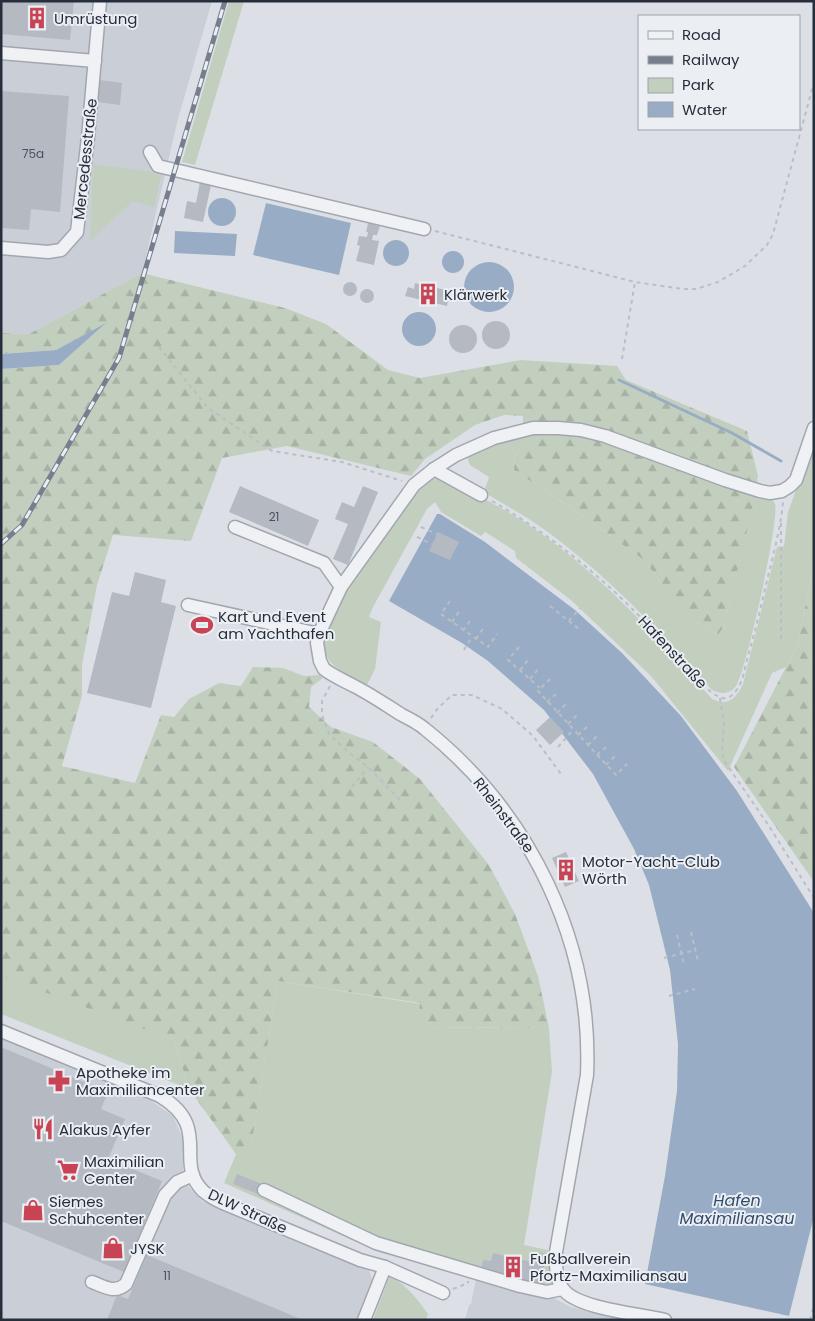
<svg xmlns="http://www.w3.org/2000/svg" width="815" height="1321" viewBox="0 0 815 1321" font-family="Poppins,sans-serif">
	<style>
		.built { fill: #cacfd7 }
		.green { fill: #c2cfbe }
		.forest { fill: url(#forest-firs) }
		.water { fill: #98adc5 }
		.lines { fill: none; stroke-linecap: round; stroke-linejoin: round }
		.stream { stroke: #98adc5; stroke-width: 3 }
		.building { fill: #b4b9c2 }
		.minor-casing { stroke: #a2a7af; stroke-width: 15 }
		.path { stroke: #bbbec4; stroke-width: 2; stroke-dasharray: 4 4; stroke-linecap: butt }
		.minor { stroke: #eff1f4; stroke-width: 12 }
		.rail-casing { stroke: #777f8f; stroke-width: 5 }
		.rail { stroke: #ebeff4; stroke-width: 3; stroke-dasharray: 9; stroke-linecap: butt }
		.labels { text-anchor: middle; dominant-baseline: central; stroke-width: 4; stroke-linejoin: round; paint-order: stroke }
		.number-label { font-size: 12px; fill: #4a515d }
		.poi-label { font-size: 15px; fill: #272e3b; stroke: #ebeff4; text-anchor: start }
		.street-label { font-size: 15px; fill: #272e3b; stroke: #ebeff4 }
		.water-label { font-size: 16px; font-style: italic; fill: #334b6d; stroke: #ebeff4 }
	</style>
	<defs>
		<pattern id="forest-firs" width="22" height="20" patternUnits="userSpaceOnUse" patternTransform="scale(1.25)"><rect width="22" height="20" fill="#c2cfbe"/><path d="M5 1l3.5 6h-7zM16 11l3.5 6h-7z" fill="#a7b2a4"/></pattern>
	</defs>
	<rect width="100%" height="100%" fill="#dce0e6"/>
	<g class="built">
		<polygon points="1,1 212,1 178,119 142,273 29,334 1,333"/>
		<polygon points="1,1036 147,1098 173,1116 183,1139 183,1172 189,1187 202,1201 369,1270 374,1286 360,1320 1,1320"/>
		<polygon points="476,1278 548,1295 571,1307 620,1320 465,1320 469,1305 471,1304"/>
	</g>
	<g class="green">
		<polygon points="229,1 244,1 195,165 182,162"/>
		<polygon points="93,164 147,171 161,176 154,207 133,201 90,241"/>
		<path d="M523 434V443L515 456 514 470 578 513 644 560 665 588 696 622 718 635 724 626 755 495C761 496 773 497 775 504 780 518 746 672 736 686 729 695 721 694 712 690 661 632 608 576 545 530 526 516 504 505 484 492L489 477 470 465 466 454Z"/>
		<path d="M814 441V561L798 644 786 667 772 673 728 771 651 676 572 601 516 558 515 551 485 532 481 536 441 512 435 502 427 509 373 607 369 617 381 622 375 669 367 685C353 677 331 669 325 653 315 621 400 514 420 486 428 479 435 477 446 479 471 493 498 505 523 521 596 569 655 634 712 699 728 707 736 698 743 684L777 547 784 546 788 512Z"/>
		<polygon points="1,974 174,1040 189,1089 1,1014"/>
		<polygon points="278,981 421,1004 418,1027 549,1028 552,1072 524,1245 548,1250 548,1263 553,1283 548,1295 379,1252 224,1183 236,1154 249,1158"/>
		<path d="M389 1277C406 1283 418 1300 428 1314L426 1320H373Z"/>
	</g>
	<g class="forest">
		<polygon points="142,273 285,308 326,324 388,370 420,378 521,360 617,366 626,380 747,431 758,476 753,506 724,626 718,635 696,622 665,588 644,560 578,513 514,470 515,456 523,443 523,416 504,415 475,425 425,459 411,476 287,446 222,458 191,541 113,535 97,585 82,665 82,696 62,766 135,783 161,715 174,717 189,699 219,683 241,686 253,667 283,668 304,676 319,675 323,678 311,687 309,707 331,727 373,742 420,779 489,865 515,914 538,976 549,1028 418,1027 420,1003 278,981 249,1159 236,1154 189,1089 174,1040 1,976 1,369 59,365 104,325 56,350 1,354 1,333 29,334"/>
		<polygon points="814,561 814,882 734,767 798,644"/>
	</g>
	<g class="water">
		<circle cx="222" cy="212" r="14"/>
		<polygon points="266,203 351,223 339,275 253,255"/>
		<polygon points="175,231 237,234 235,256 174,253"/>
		<circle cx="396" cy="253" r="13"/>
		<circle cx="453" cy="262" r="11"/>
		<circle cx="489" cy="287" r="25"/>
		<circle cx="419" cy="329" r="17"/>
		<polygon points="106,323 59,365 1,369 1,354 56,350"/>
		<polygon points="437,514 440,514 485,542 575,610 623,654 681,716 737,791 814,913 814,1216 789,1316 645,1284 665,1176 677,1091 678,1044 670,970 649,885 634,849 593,774 544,710 488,661 462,643 389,601"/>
	</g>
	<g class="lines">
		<polyline class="stream" points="619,380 732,433 781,461"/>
	</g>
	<g class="building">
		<polygon points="1,1 74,1 70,40 1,34"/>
		<polygon points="100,80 122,83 120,105 98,102"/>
		<polygon points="1,91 69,96 60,212 31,209 29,230 1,228"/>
		<polygon points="200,182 211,185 203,222 184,218 187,201 196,203"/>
		<polygon points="368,223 380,226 377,235 373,235 372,240 379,241 374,265 356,261 360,246 357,245 359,236 367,237 368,232 366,232"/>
		<circle cx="350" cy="289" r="7"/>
		<polygon points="415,283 450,291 447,306 405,296 408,287 414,289"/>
		<circle cx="367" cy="296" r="7"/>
		<circle cx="496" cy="335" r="14"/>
		<circle cx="463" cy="339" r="14"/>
		<polygon points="240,486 319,520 308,546 229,512"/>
		<polygon points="363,486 378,492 348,565 333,559 348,524 335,519 342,502 354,507"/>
		<polygon points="438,532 459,542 450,560 429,551"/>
		<polygon points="135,572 166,580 161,602 176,606 151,708 87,693 112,592 129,596"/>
		<polygon points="550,717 564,732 550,745 536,730"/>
		<polygon points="566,852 579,881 565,887 552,858"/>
		<polygon points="1,1047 108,1092 101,1109 125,1119 108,1159 162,1181 124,1272 1,1221"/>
		<polygon points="237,1174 262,1184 258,1194 233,1184"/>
		<polygon points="538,1252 547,1254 540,1285 481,1271 483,1260 491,1261 493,1253 536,1263"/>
		<polygon points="147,1255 303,1320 107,1320 117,1295 128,1299"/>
	</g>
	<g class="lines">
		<g class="minor-casing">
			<g id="minor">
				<polyline points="1,53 95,61"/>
				<polyline points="150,152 158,166 424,229"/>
				<polyline points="1,248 48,252 61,250 77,232 88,137 100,1"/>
				<polyline points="434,469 481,495"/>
				<polyline points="235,527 324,563 341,587"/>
				<polyline points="188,605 319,634"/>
				<path d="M1 1031 160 1096C213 1128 173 1161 203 1191 209 1196 216 1200 223 1203L360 1260 385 1267 443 1293"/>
				<polyline points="264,1190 376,1243 520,1286 547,1292 562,1289"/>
				<path d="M92 1282C105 1287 115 1294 126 1284L165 1195 177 1182 193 1175"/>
				<polyline points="364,1320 385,1267"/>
				<path d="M665 1320C641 1314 577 1309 563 1289 555 1279 556 1264 556 1252L587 1075C593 941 529 812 425 729 418 723 410 719 402 715 386 705 370 694 354 686 343 680 333 676 324 669L320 661 317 643 319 634 341 587 414 485 434 469 456 455 494 438 533 428H558L581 430 605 436 725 480 760 491 770 493 782 491 790 486 796 480 814 428"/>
			</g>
		</g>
		<g class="path">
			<polyline points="435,231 635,282 683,289 696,289 718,282 745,266 767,245 773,234 814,82"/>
			<polyline points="159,347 208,408 272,451 342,462 402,481"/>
			<polyline points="622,359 635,282"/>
			<path d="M492 501C560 540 619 591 671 650 681 660 712 702 727 698 734 696 738 688 741 682 744 675 745 667 747 660 753 639 758 619 763 598 770 566 780 534 783 502"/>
			<polyline points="421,527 437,534"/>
			<polyline points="417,537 432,544"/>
			<polyline points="450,601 441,614 488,647 497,634"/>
			<polyline points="550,606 579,629"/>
			<polyline points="569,621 580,608"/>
			<polyline points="452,622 460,610"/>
			<polyline points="463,631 472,618"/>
			<polyline points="476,639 484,627"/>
			<polyline points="781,639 781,522"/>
			<polyline points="519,647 508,660 540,688"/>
			<polyline points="464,650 472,637"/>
			<polyline points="520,670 529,659"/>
			<polyline points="530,679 540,667"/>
			<polyline points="550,679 538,691 616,775 627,764"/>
			<polyline points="330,686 322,701 322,715 329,734 348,752 368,767 401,801"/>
			<polyline points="720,698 724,724 722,753 725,762 769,826 814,898"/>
			<polyline points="547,702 558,692"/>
			<polyline points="557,713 568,702"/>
			<polyline points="431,718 438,708 452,695 472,695 502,709 533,736 561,774"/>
			<polyline points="568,724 578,714"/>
			<polyline points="578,735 589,725"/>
			<polyline points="588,745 598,735"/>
			<polyline points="558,747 573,730"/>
			<polyline points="597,755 608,745"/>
			<polyline points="606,765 617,754"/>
			<polyline points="352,787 368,767"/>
			<polyline points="691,932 698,961"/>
			<polyline points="677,935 684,965"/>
			<polyline points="664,958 695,950"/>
			<polyline points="669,996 695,989"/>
			<polyline points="453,1289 468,1283 468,1281"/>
			<polyline points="810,1320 814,1305"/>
		</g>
		<use href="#minor" class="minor"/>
		<g class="rail-casing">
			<polyline id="rail" points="1,544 22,525 119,358 225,1"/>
		</g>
		<use href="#rail" class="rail"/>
	</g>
	<defs>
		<g id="building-bare" transform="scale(1.725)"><path d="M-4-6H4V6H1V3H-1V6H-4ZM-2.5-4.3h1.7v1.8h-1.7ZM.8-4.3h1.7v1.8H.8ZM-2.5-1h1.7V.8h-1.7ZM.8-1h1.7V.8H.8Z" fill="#c84454" stroke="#ebeff4" stroke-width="2.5" paint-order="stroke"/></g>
		<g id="stadium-bare" transform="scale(1.725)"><path d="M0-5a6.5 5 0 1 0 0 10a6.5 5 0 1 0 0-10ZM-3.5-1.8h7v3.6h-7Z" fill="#c84454" stroke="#ebeff4" stroke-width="2.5" paint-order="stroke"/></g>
		<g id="pharmacy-bare" transform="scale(1.725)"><path d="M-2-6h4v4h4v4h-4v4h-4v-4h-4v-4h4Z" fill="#c84454" stroke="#ebeff4" stroke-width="2.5" paint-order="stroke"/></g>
		<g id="restaurant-bare" transform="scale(1.725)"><path d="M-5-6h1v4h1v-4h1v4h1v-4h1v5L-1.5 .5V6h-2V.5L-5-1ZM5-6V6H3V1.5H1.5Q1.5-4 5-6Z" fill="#c84454" stroke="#ebeff4" stroke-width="2.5" paint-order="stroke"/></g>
		<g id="supermarket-bare" transform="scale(1.725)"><path d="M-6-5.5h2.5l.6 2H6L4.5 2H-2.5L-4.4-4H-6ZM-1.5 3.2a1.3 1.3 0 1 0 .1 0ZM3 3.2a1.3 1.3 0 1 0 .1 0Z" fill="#c84454" stroke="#ebeff4" stroke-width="2.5" paint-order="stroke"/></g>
		<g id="shop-bare" transform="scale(1.725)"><path d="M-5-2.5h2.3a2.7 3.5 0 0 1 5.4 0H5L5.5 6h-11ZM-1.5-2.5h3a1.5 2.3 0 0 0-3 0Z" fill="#c84454" stroke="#ebeff4" stroke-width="2.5" paint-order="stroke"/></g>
	</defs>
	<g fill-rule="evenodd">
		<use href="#building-bare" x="37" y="18"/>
		<use href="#building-bare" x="428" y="294"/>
		<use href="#stadium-bare" x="202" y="625"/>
		<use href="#building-bare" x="566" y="870"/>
		<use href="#pharmacy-bare" x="59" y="1081"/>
		<use href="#restaurant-bare" x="43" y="1129"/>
		<use href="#supermarket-bare" x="68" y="1170"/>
		<use href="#shop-bare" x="33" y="1210"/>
		<use href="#shop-bare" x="113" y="1248"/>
		<use href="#building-bare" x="513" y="1267"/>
	</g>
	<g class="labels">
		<g class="number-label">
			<text x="33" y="153">75a</text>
			<text x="274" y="516">21</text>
			<text x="167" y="1275">11</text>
		</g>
		<g class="poi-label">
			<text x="54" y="18">Umrüstung</text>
			<text x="444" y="294">Klärwerk</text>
			<text x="218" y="616">Kart und Event<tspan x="218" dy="17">am Yachthafen</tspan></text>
			<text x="582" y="861">Motor-Yacht-Club<tspan x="582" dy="17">Wörth</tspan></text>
			<text x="76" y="1072">Apotheke im<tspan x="76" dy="17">Maximiliancenter</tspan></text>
			<text x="59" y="1129">Alakus Ayfer</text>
			<text x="84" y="1161">Maximilian<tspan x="84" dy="17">Center</tspan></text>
			<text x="49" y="1201">Siemes<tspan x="49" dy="17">Schuhcenter</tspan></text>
			<text x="130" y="1248">JYSK</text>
			<text x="530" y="1258">Fußballverein<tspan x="530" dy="17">Pfortz-Maximiliansau</tspan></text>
		</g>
		<g class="street-label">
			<text transform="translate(85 159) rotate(-84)">Mercedesstraße</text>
			<text transform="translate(673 652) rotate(47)">Hafenstraße</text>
			<text transform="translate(504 815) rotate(53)">Rheinstraße</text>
			<text transform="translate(248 1211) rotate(25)">DLW Straße</text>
		</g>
		<g class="water-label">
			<text x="737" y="1200">Hafen<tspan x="737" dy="18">Maximiliansau</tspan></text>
		</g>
	</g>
	<rect width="815" height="1321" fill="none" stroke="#272e3b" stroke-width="5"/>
	<rect x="638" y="15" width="162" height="115" fill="#ebeff4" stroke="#9da2aa"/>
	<rect x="648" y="31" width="25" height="8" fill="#eff1f4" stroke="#9da2aa"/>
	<text x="682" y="40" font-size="15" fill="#272e3b">Road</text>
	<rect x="648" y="56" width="25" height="8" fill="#777f8f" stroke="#9da2aa"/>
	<text x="682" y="65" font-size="15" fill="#272e3b">Railway</text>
	<rect x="648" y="78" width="25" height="15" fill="#c2cfbe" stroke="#9da2aa"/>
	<text x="682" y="90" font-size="15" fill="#272e3b">Park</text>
	<rect x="648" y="102" width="25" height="15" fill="#98adc5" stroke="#9da2aa"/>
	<text x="682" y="115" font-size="15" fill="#272e3b">Water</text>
</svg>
